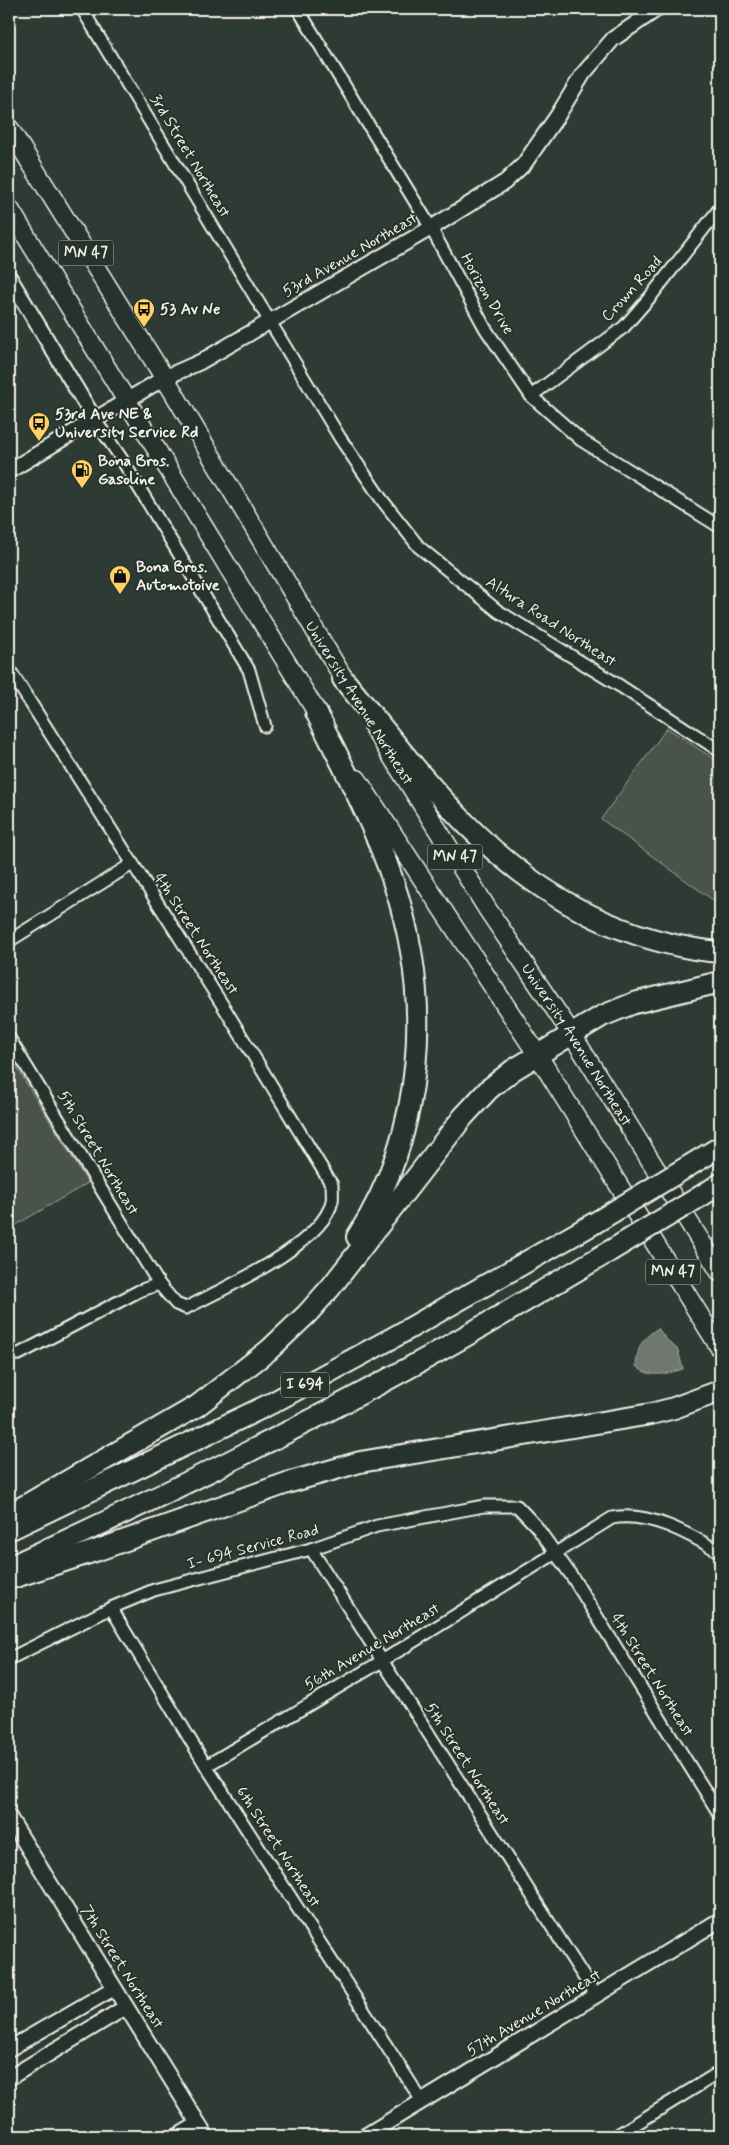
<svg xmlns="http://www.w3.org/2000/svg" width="729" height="2145" viewBox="0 0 729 2145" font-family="Mynerve,sans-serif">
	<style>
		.green { fill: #48524c; stroke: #9ea29a }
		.water { fill: #6f7770; stroke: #a4a8a0 }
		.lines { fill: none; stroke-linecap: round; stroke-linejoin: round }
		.minor-casing { stroke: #f4f1e8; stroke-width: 15 }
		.tertiary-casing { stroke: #f4f1e8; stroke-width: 18 }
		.primary-casing { stroke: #f4f1e8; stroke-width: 21 }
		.motorway-casing { stroke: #f4f1e8; stroke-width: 24 }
		.minor { stroke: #26332d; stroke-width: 11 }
		.tertiary { stroke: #26332d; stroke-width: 14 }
		.primary { stroke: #26332d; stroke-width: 18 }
		.motorway { stroke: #26332d; stroke-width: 20 }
		.motorway-bridge-casing { stroke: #f4f1e8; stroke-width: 24; stroke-linecap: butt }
		.motorway-bridge { stroke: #26332d; stroke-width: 20 }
		.labels { text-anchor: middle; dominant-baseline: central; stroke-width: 4; stroke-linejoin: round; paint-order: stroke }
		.shield { fill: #26332d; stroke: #b6b8b0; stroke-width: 1 }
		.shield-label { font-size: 15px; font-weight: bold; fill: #f4f1e8 }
		.street-label { font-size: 16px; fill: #f4f1e8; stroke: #26332d }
		.poi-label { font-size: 16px; font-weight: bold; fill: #f4f1e8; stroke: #26332d; text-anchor: start }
	</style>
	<rect width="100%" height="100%" fill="#2e3b34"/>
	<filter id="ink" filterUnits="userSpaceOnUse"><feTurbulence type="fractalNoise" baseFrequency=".02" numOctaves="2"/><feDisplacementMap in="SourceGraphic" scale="10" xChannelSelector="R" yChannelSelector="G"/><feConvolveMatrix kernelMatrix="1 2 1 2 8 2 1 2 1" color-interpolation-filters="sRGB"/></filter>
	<g filter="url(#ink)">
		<g class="green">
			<polygon points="667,728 720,763 720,898 717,903 601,819"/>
			<polygon points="9,1055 88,1183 9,1229"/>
		</g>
		<path class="water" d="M658 1328 665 1338 678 1350 683 1369C666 1374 650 1379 636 1366 638 1345 641 1340 658 1328Z"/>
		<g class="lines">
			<g class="minor-casing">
				<g id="minor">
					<polyline points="82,9 340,438 382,500 419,547 498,611 620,686 720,751"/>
					<polyline points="298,9 431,228 485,328 531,396 581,440 720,527"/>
					<polyline points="531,396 624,327 651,296 720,208"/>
					<polyline points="95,420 121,458 249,670 265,726"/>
					<path d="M9 669 225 1009 332 1185C332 1190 333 1196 332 1201 323 1245 224 1288 186 1308L176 1304 159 1284 9 1038"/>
					<polyline points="9,941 132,864"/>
					<polyline points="9,1355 19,1354 139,1291 159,1284"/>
					<polyline points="311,1549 596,1996"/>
					<polyline points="111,1608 206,1766 422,2101"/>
					<polyline points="9,1659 111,1608 154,1590 311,1549 377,1526 484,1506 517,1506 536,1526 573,1578 720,1815"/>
					<path d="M206 1766 382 1661 612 1518C649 1511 689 1534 720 1552"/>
					<polyline points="175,2136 197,2123"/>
					<polyline points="616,2136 720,2072"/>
				</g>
			</g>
			<g class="tertiary-casing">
				<g id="tertiary">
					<polyline points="9,277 95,420"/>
					<polyline points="9,471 164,378 200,362 431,228 505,182 524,164 558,115 583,74 613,39 657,9"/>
					<polyline points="9,1817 206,2136"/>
					<polyline points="9,2049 114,1988"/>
					<polyline points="9,2078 126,2007"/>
					<polyline points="365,2136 720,1920"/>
				</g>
			</g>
			<g class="primary-casing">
				<g id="primary">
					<polyline points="9,128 172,390 350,689"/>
					<polyline points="9,208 324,724"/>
					<path id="s1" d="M374 728 488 910 571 1033 720 1272"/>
					<polyline points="357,779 537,1054 720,1348"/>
				</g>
			</g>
			<g class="motorway-casing">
				<g id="motorway">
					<path d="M343 679C424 777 486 870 607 923 643 938 681 949 720 952"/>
					<path d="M316 712C343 767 373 822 393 881 433 998 425 1131 357 1237"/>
					<polyline points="682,1170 720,1147"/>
					<polyline points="701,1196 720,1184"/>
					<polyline points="9,1515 197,1406 269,1350 307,1314 331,1287 463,1117 489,1089 513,1070 602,1016 634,1003 720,982"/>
					<polyline points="9,1530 272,1403 396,1336 593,1224"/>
					<path d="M9 1567C146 1504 281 1438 414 1365 480 1329 545 1289 610 1251"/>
					<polyline points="9,1579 98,1550 287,1483 360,1462 651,1414 674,1408 720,1391"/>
				</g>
			</g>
			<use href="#minor" class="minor"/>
			<use href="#tertiary" class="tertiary"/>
			<use href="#primary" class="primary"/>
			<use href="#motorway" class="motorway"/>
			<g class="motorway-bridge-casing">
				<g id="motorway-bridge">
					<polyline points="593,1224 682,1170"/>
					<polyline points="610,1251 701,1196"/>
				</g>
			</g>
			<use href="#motorway-bridge" class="motorway-bridge"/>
		</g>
	</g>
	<defs>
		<g id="bus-pin" transform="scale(1.125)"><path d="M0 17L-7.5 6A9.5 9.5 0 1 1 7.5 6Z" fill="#ffd166" stroke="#26332d"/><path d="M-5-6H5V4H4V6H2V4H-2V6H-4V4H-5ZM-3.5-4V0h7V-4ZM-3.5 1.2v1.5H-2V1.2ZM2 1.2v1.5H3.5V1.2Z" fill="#111"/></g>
		<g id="fuel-pin" transform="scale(1.125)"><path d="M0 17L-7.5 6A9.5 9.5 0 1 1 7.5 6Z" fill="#ffd166" stroke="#26332d"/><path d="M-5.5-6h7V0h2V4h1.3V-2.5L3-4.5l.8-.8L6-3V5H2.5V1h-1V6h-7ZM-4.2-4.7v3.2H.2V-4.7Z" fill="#111"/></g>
		<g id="shop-pin" transform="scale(1.125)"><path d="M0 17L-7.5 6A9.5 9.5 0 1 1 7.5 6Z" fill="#ffd166" stroke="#26332d"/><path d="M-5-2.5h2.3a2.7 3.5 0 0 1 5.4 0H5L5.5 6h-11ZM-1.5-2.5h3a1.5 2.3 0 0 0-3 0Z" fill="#111"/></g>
	</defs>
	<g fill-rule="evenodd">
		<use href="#bus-pin" x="144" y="309"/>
		<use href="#bus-pin" x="39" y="423"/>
		<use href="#fuel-pin" x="82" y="470"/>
		<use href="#shop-pin" x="120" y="576"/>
	</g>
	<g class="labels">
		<g class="shield">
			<rect x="58.5" y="240.5" width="55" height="25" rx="4"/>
			<rect x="427.5" y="844.5" width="55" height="25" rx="4"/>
			<rect x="645.5" y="1259.5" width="55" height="25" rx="4"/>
			<rect x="281" y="1372.5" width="48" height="25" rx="4"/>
		</g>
		<g class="shield-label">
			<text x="86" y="253">MN 47</text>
			<text x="455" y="857">MN 47</text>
			<text x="673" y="1272">MN 47</text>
			<text x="305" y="1385">I 694</text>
		</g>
		<g class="street-label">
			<text transform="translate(190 156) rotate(59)">3rd Street Northeast</text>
			<text transform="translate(350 255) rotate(-30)">53rd Avenue Northeast</text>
			<text transform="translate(632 289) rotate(-48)">Crown Road</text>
			<text transform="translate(487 294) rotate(60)">Horizon Drive</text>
			<text transform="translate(551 622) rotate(33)">Altura Road Northeast</text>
			<text transform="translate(359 703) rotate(58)">University Avenue Northeast</text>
			<text transform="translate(196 934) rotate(57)">4th Street Northeast</text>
			<text stroke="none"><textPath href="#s1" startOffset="376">University Avenue Northeast</textPath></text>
			<text transform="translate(98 1153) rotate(59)">5th Street Northeast</text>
			<text transform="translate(253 1547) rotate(-15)">I- 694 Service Road</text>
			<text transform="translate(372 1647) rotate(-31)">56th Avenue Northeast</text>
			<text transform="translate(652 1675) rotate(58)">4th Street Northeast</text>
			<text transform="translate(467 1764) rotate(57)">5th Street Northeast</text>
			<text transform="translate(278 1847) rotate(57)">6th Street Northeast</text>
			<text transform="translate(122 1967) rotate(58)">7th Street Northeast</text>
			<text transform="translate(534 2013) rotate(-31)">57th Avenue Northeast</text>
		</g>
		<g class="poi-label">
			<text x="160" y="309">53 Av Ne</text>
			<text x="55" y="414">53rd Ave NE &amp;<tspan x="55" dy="18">University Service Rd</tspan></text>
			<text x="98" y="461">Bona Bros.<tspan x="98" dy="18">Gasoline</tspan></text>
			<text x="136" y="567">Bona Bros.<tspan x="136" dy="18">Automotoive</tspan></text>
		</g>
	</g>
	<rect width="729" height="2145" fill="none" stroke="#26332d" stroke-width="30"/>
	<rect x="15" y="15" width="699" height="2115" fill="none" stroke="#f4f1e8" stroke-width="2" filter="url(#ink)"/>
</svg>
